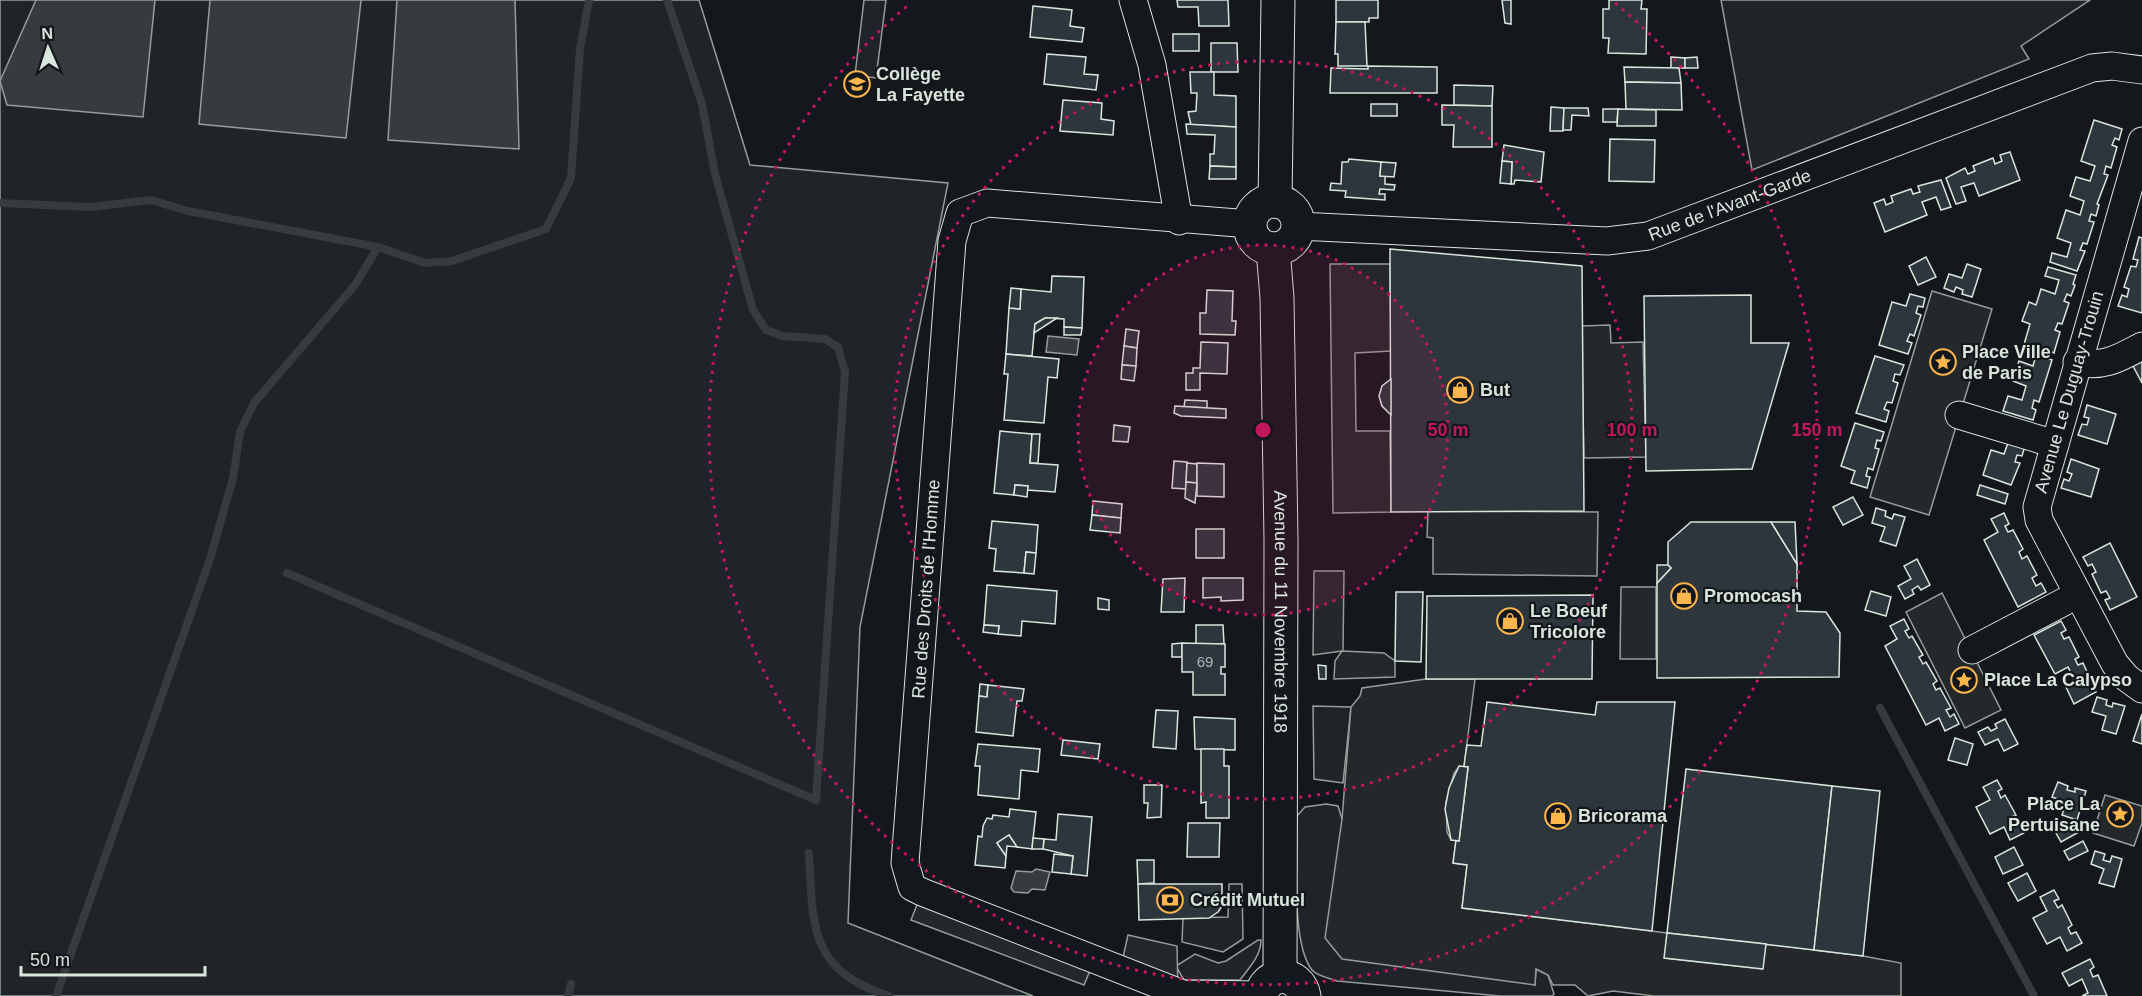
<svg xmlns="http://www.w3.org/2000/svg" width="2142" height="996" viewBox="0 0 2142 996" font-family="Arial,sans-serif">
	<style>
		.green { fill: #202428; stroke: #939e99; stroke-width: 1.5 }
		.parking { fill: #24282b; stroke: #939e99; stroke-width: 1.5 }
		.water { fill: #363b3e; stroke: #939e99; stroke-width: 1.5 }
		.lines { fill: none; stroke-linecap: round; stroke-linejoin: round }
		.stream { stroke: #363b3e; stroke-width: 8 }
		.building { fill: #2c363c; stroke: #d8e6dc; stroke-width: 1.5 }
		.minor-casing { stroke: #d8e6dc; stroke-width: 29 }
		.major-casing { stroke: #d8e6dc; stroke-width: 35 }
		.minor { stroke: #14181c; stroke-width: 27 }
		.major { stroke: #14181c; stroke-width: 33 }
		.ring { fill: none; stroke: #c2185b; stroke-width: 3; stroke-dasharray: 3 6 }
		.labels { text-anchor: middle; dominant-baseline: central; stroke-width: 4.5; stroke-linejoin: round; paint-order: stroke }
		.number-label { font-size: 15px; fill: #adbab4 }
		.poi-label { font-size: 18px; font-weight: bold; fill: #d8e6dc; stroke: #14181c; text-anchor: start }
		.street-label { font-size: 18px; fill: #d8e6dc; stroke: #14181c }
		.centre { fill: #c2185b; stroke: #14181c; stroke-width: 3 }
		.ring-label { font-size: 18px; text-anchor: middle; font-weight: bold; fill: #c2185b; stroke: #14181c; stroke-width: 4.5; stroke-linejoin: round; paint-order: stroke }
	</style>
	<rect width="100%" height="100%" fill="#14181c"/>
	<g class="green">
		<polygon points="0,0 699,0 750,165 948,183 860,627 848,923 1033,996 0,996"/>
		<polygon points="864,0 886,0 876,78 855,75"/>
		<polygon points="1721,0 2090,0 2021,46 2029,59 1752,170"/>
		<polygon points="1313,706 1351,707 1343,783 1314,779"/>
		<path d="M1326 804 1338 806 1342 819 1535 985 1536 969 1548 975 1554 994 1552 996H1500L1337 981C1329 978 1317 976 1312 970 1290 942 1298 853 1297 816L1305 807Z"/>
		<polygon points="1229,884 1242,884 1243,939 1223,952 1182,942 1183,918 1228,917"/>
		<path d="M1258 940H1261C1261 956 1249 968 1240 980H1184L1176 966 1195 954 1218 963 1226 961Z"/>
	</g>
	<g class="parking">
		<polygon points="1330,264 1390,264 1391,351 1355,353 1356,431 1390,431 1391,512 1333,513"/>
		<polygon points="1932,291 1992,309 1929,515 1870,497"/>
		<polygon points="1610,325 1611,343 1643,342 1646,457 1584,458 1581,326"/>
		<polygon points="1428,511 1598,512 1597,576 1433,574 1433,538 1427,537"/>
		<polygon points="1314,571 1344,571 1343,651 1384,653 1395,661 1395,677 1334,679 1335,661 1342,651 1313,655"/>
		<polygon points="1621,587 1656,587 1656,659 1620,659"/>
		<polygon points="1942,593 2001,710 1965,728 1906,612"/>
		<polygon points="1426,679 1475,679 1464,767 1459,767 1454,773 1446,802 1447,832 1451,840 1456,840 1453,863 1467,865 1462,908 1667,933 1665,958 1762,969 1766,944 1863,956 1901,963 1901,996 1654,996 1613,991 1588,996 1575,985 1553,985 1548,975 1536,969 1535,985 1342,959 1325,938 1342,819 1351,707 1360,696 1362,688"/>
		<polygon points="2105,795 2142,806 2142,823 2134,846 2093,833"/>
		<polygon points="922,892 1094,961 1084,985 911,920"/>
		<polygon points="1128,935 1177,946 1178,992 1120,971"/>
	</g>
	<g class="water">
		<polygon points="36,0 155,0 143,117 7,105 0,81"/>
		<polygon points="210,0 361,0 346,138 199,124"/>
		<polygon points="397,0 515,0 519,149 388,140"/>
		<polygon points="1048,336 1079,339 1077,355 1046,352"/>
		<polygon points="1036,869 1050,872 1045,890 1032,889 1028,893 1014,892 1011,888 1016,871 1032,872"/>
	</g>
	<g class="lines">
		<g class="stream">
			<polyline points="0,203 90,207 151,200 188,211 378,247 425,263 452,261 546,229 571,178 580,49 589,0"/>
			<polyline points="287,573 816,800 845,372 838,347 825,339 782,336 766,330 753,310 715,174 702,104 667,0"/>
			<polyline points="1880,708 2034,996"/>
			<path d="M809 853C813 925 808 970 889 996"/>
			<polyline points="56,996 210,559 233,478 240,432 254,403 355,285 378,247"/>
			<polyline points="568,996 571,984"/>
		</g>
	</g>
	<g class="building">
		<polygon points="1177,0 1228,0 1229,26 1199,26 1198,7 1178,7"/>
		<polygon points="1336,0 1378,0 1378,18 1369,18 1369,22 1336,22"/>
		<polygon points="1502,0 1511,0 1511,24 1505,23"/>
		<polygon points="1609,0 1642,0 1641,9 1647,9 1646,54 1608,53 1609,38 1603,38 1603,9 1609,9"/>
		<polygon points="1033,6 1072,10 1070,26 1084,28 1082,42 1030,37"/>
		<polygon points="1336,22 1365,22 1367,66 1338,66 1338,54 1335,54"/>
		<rect x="1173" y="34" width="26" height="17"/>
		<polygon points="1211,43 1237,43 1238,72 1211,72"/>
		<polygon points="1047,54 1086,57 1084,74 1098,75 1096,90 1044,84"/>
		<polygon points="1671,57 1685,58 1685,68 1671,68"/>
		<polygon points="1697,57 1698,68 1685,68 1685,58"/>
		<polygon points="1368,66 1437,67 1437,93 1330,93 1331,68 1368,69"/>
		<polygon points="1624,67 1679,68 1681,83 1625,82"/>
		<polygon points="1190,72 1214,72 1214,95 1236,96 1236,127 1191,125 1188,112 1196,111 1197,93 1191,93"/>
		<polygon points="1625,82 1681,83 1682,110 1626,109"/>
		<polygon points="1454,85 1493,86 1492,106 1454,105"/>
		<polygon points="1063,100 1102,103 1101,119 1114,121 1113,135 1060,131"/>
		<rect x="1371" y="104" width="26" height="12"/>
		<polygon points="1442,105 1492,106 1492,147 1453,147 1454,125 1442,125"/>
		<polygon points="1551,107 1564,108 1563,131 1550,131"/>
		<polygon points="1564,108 1588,108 1589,116 1572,115 1571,130 1563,130"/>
		<polygon points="1603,109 1618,109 1617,122 1603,122"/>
		<polygon points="1618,109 1656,110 1656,126 1617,126"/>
		<polygon points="2094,120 2122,129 2119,140 2115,138 2112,145 2117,147 2111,168 2106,166 2104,174 2108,175 2097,204 2099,205 2096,216 2091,214 2089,221 2094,222 2087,244 2083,243 2080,250 2085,251 2077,271 2050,262 2052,253 2067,257 2071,243 2057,238 2066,210 2080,215 2084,201 2070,196 2076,177 2090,181 2095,166 2081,161"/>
		<polygon points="1186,124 1236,127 1236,167 1210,166 1210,154 1214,154 1215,135 1187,134"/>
		<polygon points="1610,139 1655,140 1654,182 1609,181"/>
		<polygon points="1504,145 1544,152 1541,182 1515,180 1514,184 1511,184 1512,162 1502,161"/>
		<polygon points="2010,152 2020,180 1979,196 1974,183 1961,187 1966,201 1956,204 1946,178 1965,168 1968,174 1975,171 1973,166 1993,158 1995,164 2002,161 2000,155"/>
		<polygon points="1349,159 1381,162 1380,176 1385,176 1385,184 1395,185 1394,190 1380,189 1379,194 1385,194 1385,200 1345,197 1346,191 1330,190 1331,183 1341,184 1342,162 1348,162"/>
		<polygon points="1502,161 1512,162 1511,184 1500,183"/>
		<polygon points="1381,162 1396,163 1394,177 1380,176"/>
		<polygon points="1210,166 1236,167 1236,179 1209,179"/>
		<polygon points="1941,180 1951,207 1941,210 1936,197 1922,202 1927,215 1885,232 1874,203 1884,199 1886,205 1893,202 1891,196 1911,189 1913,194 1920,192 1918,186"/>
		<polygon points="2139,237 2142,238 2142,313 2118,306 2122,295 2127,297 2129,289 2124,287 2131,266 2136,267 2138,260 2133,259"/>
		<polygon points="1390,249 1582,266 1584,511 1391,512"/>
		<polygon points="1926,257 1936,277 1918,285 1909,266"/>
		<polygon points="1967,264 1981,269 1972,297 1962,294 1963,290 1956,287 1954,292 1944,288 1949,274 1962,278"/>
		<polygon points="2048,267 2076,275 2073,284 2075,285 2071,296 2067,294 2064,301 2069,303 2062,324 2058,323 2055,330 2060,332 2054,353 2049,351 2047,358 2052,360 2039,402 2034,400 2032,408 2036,410 2033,420 2003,411 2008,396 2022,400 2026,386 2013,381 2019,361 2033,366 2037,351 2023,348 2030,324 2022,321 2029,302 2036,305 2041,289 2055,294 2059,280 2045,276"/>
		<polygon points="1052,276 1084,277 1082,328 1064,327 1064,319 1045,318 1035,324 1032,356 1006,354 1009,308 1020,309 1021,289 1051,292"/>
		<polygon points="1011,288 1021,289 1020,309 1009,308"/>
		<polygon points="1207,290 1233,291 1232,321 1236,321 1235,335 1200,334 1200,313 1206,313"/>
		<polygon points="1910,294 1925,298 1923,307 1918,306 1916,313 1921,315 1914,336 1910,334 1907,341 1912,343 1908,354 1879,345 1892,302 1906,306"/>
		<polygon points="1751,295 1751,343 1789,343 1752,469 1646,471 1644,296"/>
		<polygon points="1045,318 1057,318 1034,333 1035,324"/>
		<polygon points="1064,327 1082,328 1081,335 1064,335"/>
		<polygon points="1126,329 1139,331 1137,348 1124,346"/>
		<polygon points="1201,342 1228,343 1227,374 1200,373 1200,390 1186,390 1186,373 1193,373 1193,368 1200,368"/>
		<polygon points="1124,346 1137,348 1136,366 1122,365"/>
		<polygon points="1006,354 1059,359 1057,378 1048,377 1044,423 1004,420 1008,374 1004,374"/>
		<polygon points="1875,356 1904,365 1900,375 1895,374 1893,381 1898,383 1892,403 1887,402 1884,409 1889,411 1886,422 1856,413"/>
		<polygon points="2142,361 2142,383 2133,366"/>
		<polygon points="1122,365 1136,366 1134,381 1121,379"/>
		<polygon points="1391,379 1391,415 1382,406 1379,396 1382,386"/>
		<polygon points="1185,400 1207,401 1207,408 1184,407"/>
		<polygon points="2087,405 2116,414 2107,444 2078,435 2082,424 2087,425 2089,418 2084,417"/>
		<polygon points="1175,406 1226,409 1226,418 1181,416 1174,413"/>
		<polygon points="1855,423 1884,432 1881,441 1877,440 1875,448 1879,449 1873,470 1868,468 1866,476 1870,477 1867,488 1851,483 1855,471 1841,466"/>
		<polygon points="1114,425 1130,427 1128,442 1113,441"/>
		<polygon points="1000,431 1032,434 1030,463 1058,465 1055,492 1027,490 1028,486 1015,485 1014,495 994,493"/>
		<polygon points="1032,434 1040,434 1038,463 1030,463"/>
		<polygon points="2009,440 2025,446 2022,456 2017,455 2015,462 2020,463 2011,485 1983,475 1991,450 2004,454"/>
		<polygon points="2071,459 2099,469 2091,497 2061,488 2064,479 2069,481 2072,474 2067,472"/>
		<polygon points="1174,461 1187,462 1186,489 1172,488"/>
		<polygon points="1187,463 1197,464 1197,483 1186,482"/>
		<polygon points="1197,463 1224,464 1224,497 1197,496"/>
		<polygon points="1186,482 1197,483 1195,503 1185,498"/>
		<polygon points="1015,485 1028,486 1027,497 1014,495"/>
		<polygon points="1980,485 2008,494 2005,504 1977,495"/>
		<polygon points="1853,497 1863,515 1843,525 1833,507"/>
		<polygon points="1093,501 1122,504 1121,518 1092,515"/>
		<polygon points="1876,508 1886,511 1885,516 1892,519 1894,514 1905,517 1896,546 1880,541 1885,527 1872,523"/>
		<polygon points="2004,513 2009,524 2005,526 2008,532 2013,530 2023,549 2019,552 2022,559 2027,556 2037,575 2032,578 2036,586 2041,583 2046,592 2018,607 1984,540 1998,532 1991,519"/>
		<polygon points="1092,515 1121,518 1120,533 1090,530"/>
		<polygon points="992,521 1038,525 1036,553 1026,552 1024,573 994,571 996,549 989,548"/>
		<polygon points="1691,522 1771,522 1797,564 1797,611 1826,612 1840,633 1839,677 1657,678 1657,583 1671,568 1668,565 1668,542"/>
		<polygon points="1771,522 1795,522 1797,564"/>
		<rect x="1196" y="529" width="28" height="29"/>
		<polygon points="2110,543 2137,597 2110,610 2105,600 2110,598 2106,591 2101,593 2092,574 2096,572 2092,564 2088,566 2083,557"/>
		<polygon points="1026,552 1036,553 1034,574 1024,573"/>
		<polygon points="1917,559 1930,585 1921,590 1918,586 1912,590 1914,594 1905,599 1898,586 1911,579 1904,566"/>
		<polygon points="1657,565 1668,565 1671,568 1657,583"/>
		<polygon points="1185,578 1184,612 1161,612 1163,579"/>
		<polygon points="1203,578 1243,578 1243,600 1221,601 1221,597 1203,598"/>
		<polygon points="987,585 1057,591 1055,624 1022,621 1021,636 998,634 999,626 984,625"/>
		<polygon points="1871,591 1891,597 1886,616 1865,610"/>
		<polygon points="1396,592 1423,592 1421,662 1395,661"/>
		<polygon points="1593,595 1592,679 1426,679 1427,596"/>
		<polygon points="1098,598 1109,600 1109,610 1098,609"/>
		<polygon points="1904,619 1909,629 1905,631 1909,638 1912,636 1923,655 1919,657 1923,664 1926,662 1937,681 1933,684 1936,690 1940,688 1951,708 1946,710 1950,717 1954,714 1959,724 1945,731 1939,718 1926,725 1885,646 1897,639 1890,626"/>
		<polygon points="2061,621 2066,630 2061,633 2064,639 2069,637 2079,657 2075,659 2078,665 2083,663 2096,692 2074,704 2065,685 2075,681 2068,667 2055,674 2034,635"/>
		<polygon points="984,625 999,626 998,634 983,632"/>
		<polygon points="1196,625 1223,625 1224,644 1196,644"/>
		<polygon points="1182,643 1182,657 1172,657 1172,644"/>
		<polygon points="1182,643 1225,644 1225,667 1221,667 1221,674 1225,674 1225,695 1193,695 1193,672 1182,672"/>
		<polygon points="1318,665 1326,666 1326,679 1319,679"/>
		<polygon points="980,684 988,685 987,697 979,696"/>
		<polygon points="988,685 1024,689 1022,701 1017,701 1013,736 976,732 979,696 987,697"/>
		<polygon points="2097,697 2107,700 2106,705 2112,707 2113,703 2125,706 2116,734 2102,730 2106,716 2092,712"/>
		<polygon points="1487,702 1595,715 1597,702 1675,702 1652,931 1462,908 1467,865 1453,863 1456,840 1459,841 1468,767 1464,767 1465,758 1467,745 1481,746"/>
		<polygon points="1156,710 1178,711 1176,749 1153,747"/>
		<polygon points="2142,714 2142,744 2133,741"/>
		<polygon points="1194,717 1235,719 1235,750 1195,749"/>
		<polygon points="2005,719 2018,744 2004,751 1998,739 1985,745 1978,732 1988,727 1991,731 1997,728 1995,724"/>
		<polygon points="1955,738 1973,744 1967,765 1948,760"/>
		<polygon points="1063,740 1100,744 1098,759 1061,755"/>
		<polygon points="978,744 1040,749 1038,772 1021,770 1019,799 978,795 980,766 975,766"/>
		<polygon points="1201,749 1224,749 1224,766 1229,766 1229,818 1206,818 1206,802 1201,803"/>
		<polygon points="1459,766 1468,767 1459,841 1451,840 1445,809 1449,788"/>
		<polygon points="1686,769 1832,786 1814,950 1667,933"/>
		<polygon points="1997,780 2002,789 1998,791 2001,798 2005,795 2016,815 2011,817 2015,824 2019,822 2024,833 2010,840 2004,827 1990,834 1976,807 1990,800 1983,787"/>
		<polygon points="2058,782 2068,786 2067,790 2075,792 2075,788 2086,791 2077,820 2062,815 2066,802 2052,797"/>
		<polygon points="1144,785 1162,785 1161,817 1147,818 1148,803 1144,803"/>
		<polygon points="1832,786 1880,791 1863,956 1814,950"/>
		<polygon points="1010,809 1036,812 1032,849 1017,847 1009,835 997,843 1006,856 1005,868 975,865 978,836 982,837 983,826 987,818 992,819 993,815 1009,817"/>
		<polygon points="1058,814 1092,817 1087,876 1071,874 1073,856 1043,849 1044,839 1056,840"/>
		<polygon points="1188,823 1220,823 1219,857 1187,857"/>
		<polygon points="2074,823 2079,832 2061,842 2056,833"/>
		<polygon points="1009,835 1017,847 1007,846 1006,856 997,843"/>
		<polygon points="1033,838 1044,839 1043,849 1032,849"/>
		<polygon points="2083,841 2088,851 2069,860 2064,851"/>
		<polygon points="2014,847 2023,865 2003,874 1995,857"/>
		<polygon points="2095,851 2105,854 2103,860 2110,862 2112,856 2122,859 2114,887 2099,883 2104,869 2091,864"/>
		<polygon points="1054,854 1073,856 1071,874 1052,872"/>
		<polygon points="1137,860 1154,860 1154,883 1138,884"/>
		<polygon points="2027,873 2036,891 2018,901 2008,883"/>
		<polygon points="1138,884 1222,884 1222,906 1218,912 1209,918 1139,920"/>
		<polygon points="2054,890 2059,899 2054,901 2058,908 2062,905 2072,925 2068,928 2071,934 2076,932 2082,943 2067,951 2060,937 2047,944 2033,918 2047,911 2040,897"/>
		<polygon points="1667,933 1766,944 1763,969 1664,958"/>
		<polygon points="2090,959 2094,967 2090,970 2093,977 2098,975 2107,996 2082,996 2088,993 2082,979 2069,986 2062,973"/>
	</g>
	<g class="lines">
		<g class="minor-casing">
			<g id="minor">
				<polyline points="1133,0 1152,65 1179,221"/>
				<polyline points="2142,141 2037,507 2039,520 2115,664 2127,678 2142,689"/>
				<polyline points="1250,224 987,203 960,213 952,241 905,863 912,887 922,892 1183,994 1261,995"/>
				<path id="s1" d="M1298 226 1607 241 1648 236 2092 68 2112 66 2142 70"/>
				<path d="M2077 362C2104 368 2119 358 2142 346"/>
				<polyline points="1959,415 2055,444"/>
				<polyline points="1972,650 2077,595"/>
			</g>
		</g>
		<g class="major-casing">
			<g id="major">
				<polyline points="1275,201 1278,0"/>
				<circle cx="1274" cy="225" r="24"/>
				<path id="s2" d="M1273 249 1277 298 1281 539 1280 975"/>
				<path d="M1261 996C1266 970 1299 970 1304 996"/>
			</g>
		</g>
		<use href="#minor" class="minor"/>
		<use href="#major" class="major"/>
	</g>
	<circle cx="1263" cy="430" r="185" fill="#c2185b" fill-opacity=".12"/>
	<g class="ring">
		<circle cx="1263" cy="430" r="185"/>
		<circle cx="1263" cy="430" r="369"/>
		<path d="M1615 3A554 554 0 1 1 911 3"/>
	</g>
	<defs>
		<g id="school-ring" transform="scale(1.35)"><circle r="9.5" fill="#14181c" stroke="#ffb74d" stroke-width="1.5"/><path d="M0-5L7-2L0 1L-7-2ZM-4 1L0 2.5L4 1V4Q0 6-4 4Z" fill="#ffb74d"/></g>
		<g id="sight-ring" transform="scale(1.35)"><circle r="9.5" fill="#14181c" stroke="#ffb74d" stroke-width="1.5"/><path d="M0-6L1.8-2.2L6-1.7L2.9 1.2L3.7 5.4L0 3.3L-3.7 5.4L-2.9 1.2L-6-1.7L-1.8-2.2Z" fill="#ffb74d"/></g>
		<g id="shop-ring" transform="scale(1.35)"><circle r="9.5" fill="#14181c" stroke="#ffb74d" stroke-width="1.5"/><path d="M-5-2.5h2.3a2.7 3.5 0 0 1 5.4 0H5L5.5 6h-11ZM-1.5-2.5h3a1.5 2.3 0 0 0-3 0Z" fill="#ffb74d"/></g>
		<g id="bank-ring" transform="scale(1.35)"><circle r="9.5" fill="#14181c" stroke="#ffb74d" stroke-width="1.5"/><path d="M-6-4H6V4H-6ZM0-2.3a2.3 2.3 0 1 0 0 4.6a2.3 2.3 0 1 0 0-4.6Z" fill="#ffb74d"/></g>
	</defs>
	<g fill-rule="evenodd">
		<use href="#school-ring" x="857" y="84"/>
		<use href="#sight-ring" x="1943" y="362"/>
		<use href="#shop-ring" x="1460" y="390"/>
		<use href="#shop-ring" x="1684" y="596"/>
		<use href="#shop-ring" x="1510" y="621"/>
		<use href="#sight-ring" x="1964" y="680"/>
		<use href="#sight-ring" x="2120" y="814"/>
		<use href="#shop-ring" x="1558" y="816"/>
		<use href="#bank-ring" x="1170" y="900"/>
	</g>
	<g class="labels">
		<g class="number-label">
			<text x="1205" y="661">69</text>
		</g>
		<g class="poi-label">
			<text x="876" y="74">Collège<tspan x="876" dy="21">La Fayette</tspan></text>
			<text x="1962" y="352">Place Ville<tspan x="1962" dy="21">de Paris</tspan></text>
			<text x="1480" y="390">But</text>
			<text x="1704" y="596">Promocash</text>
			<text x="1530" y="611">Le Boeuf<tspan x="1530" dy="21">Tricolore</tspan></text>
			<text x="1984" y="680">Place La Calypso</text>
			<text x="2100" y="804" text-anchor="end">Place La<tspan x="2100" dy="21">Pertuisane</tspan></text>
			<text x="1578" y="816">Bricorama</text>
			<text x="1190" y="900">Crédit Mutuel</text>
		</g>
		<g class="street-label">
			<text stroke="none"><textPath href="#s1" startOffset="438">Rue de l'Avant-Garde</textPath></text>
			<text transform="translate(2069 392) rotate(-74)">Avenue Le Duguay-Trouin</text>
			<text transform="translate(926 589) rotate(-86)">Rue des Droits de l'Homme</text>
			<text stroke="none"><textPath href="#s2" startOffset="363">Avenue du 11 Novembre 1918</textPath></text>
		</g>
	</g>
	<circle cx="1263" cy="430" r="9" class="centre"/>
	<g class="ring-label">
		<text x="1448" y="436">50 m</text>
		<text x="1632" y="436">100 m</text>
		<text x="1817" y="436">150 m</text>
	</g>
	<g transform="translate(48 48) rotate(357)" stroke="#14181c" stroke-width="4.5" paint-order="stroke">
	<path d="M0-4.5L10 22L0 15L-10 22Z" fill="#d8e6dc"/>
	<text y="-9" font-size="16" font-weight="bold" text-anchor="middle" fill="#d8e6dc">N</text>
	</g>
	<path d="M21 966v9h184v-9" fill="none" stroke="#d8e6dc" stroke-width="3"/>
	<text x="30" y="966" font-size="18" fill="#d8e6dc" stroke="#14181c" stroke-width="4.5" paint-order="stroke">50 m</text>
</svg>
